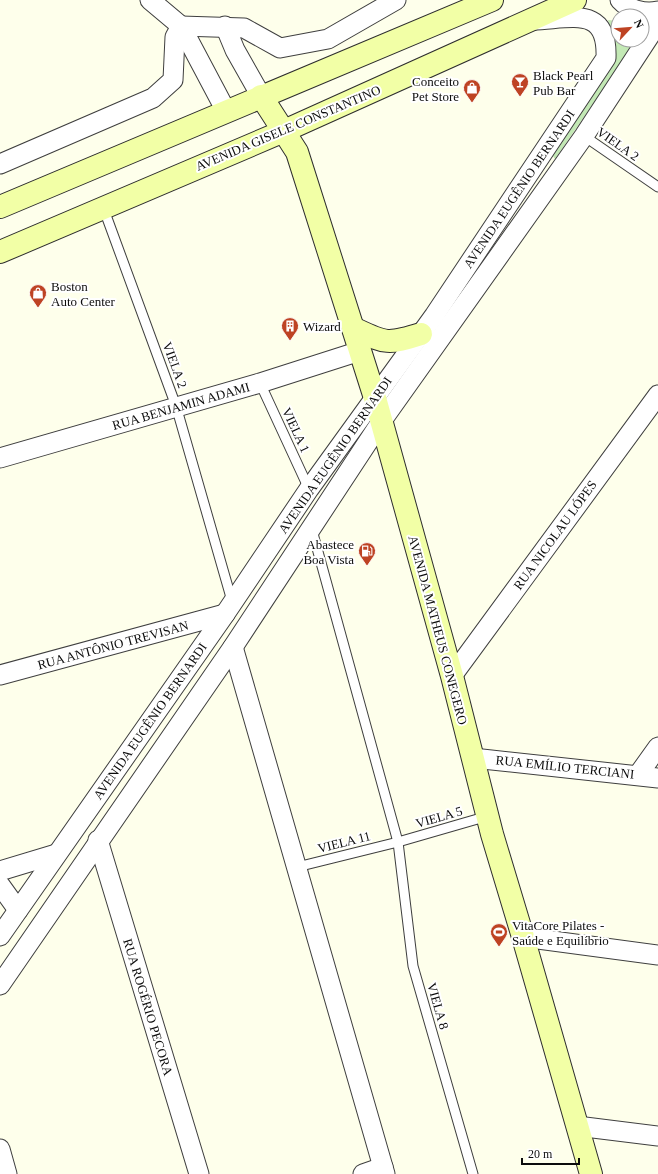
<svg xmlns="http://www.w3.org/2000/svg" width="658" height="1174" viewBox="0 0 658 1174" font-family="'Times New Roman',serif">
	<style>
		.green { fill: #c3e9b5 }
		.lines { fill: none; stroke-linecap: round; stroke-linejoin: round }
		.service-casing { stroke: #3f3f3f; stroke-width: 11 }
		.minor-casing { stroke: #3f3f3f; stroke-width: 21 }
		.secondary-casing { stroke: #2e2e2e; stroke-width: 24 }
		.service { stroke: #fff; stroke-width: 9 }
		.minor { stroke: #fff; stroke-width: 19 }
		.secondary { stroke: #f2ffa6; stroke-width: 22 }
		.labels { text-anchor: middle; dominant-baseline: central; stroke-width: 4; stroke-linejoin: round; paint-order: stroke }
		.poi-label { font-size: 13px; fill: #0c0c0c; stroke: #fff; text-anchor: start }
		.street-label { font-size: 13px; fill: #0c0c0c; stroke: #fff }
	</style>
	<rect width="100%" height="100%" fill="#feffeb"/>
	<polygon class="green" points="608,20 618,21 618,40 637,40 555,159 551,153 611,63 616,51"/>
	<g class="lines">
		<g class="service-casing">
			<g id="service">
				<polyline points="584,136 658,187"/>
				<polyline points="103,207 176,406 232,601"/>
				<polyline points="260,383 309,489"/>
				<polyline points="312,530 398,842 413,966 473,1174"/>
				<polyline points="297,867 398,842 488,816"/>
			</g>
		</g>
		<g class="minor-casing">
			<g id="minor">
				<polyline points="150,0 181,26 226,111"/>
				<path d="M620 0C629 10 645 14 658 11"/>
				<polyline points="225,26 235,50 261,96"/>
				<polyline points="0,164 153,98 173,80 175,37 181,26 244,28 280,48 328,39 396,0"/>
				<polyline points="0,458 260,383 360,351"/>
				<polyline points="233,647 385,1174"/>
				<polyline points="0,675 225,614"/>
				<polyline points="452,676 658,395"/>
				<polyline points="473,758 658,778"/>
				<polyline points="638,775 658,747"/>
				<polyline points="98,840 199,1174"/>
				<polyline points="0,871 56,854"/>
				<polyline points="0,885 18,910"/>
				<path d="M0 936 225 614 309 489 434 316 606 58C608 5 572 19 533 20"/>
				<polyline points="523,937 658,955"/>
				<polyline points="0,985 233,647 381,422 584,136 658,23"/>
				<polyline points="577,1126 658,1136"/>
				<polyline points="0,1149 7,1174"/>
				<polyline points="363,1174 383,1167"/>
			</g>
		</g>
		<g class="secondary-casing">
			<g id="secondary">
				<polyline points="261,96 297,152 375,398 452,676 492,834 523,937 591,1174"/>
				<polyline points="0,207 492,0"/>
				<polyline points="0,252 284,131 575,0"/>
				<path d="M353 328C385 343 386 345 421 334"/>
			</g>
		</g>
		<use href="#service" class="service"/>
		<use href="#minor" class="minor"/>
		<use href="#secondary" class="secondary"/>
	</g>
	<defs>
		<g id="bar-pin" transform="scale(0.9)"><path d="M0 17L-7.5 6A9.5 9.5 0 1 1 7.5 6Z" fill="#be4323" stroke="#fff"/><path d="M-6-5H6L.8 .8V4.5H3.5V6h-7V4.5H-.8V.8Z" fill="#fff"/></g>
		<g id="shop-pin" transform="scale(0.9)"><path d="M0 17L-7.5 6A9.5 9.5 0 1 1 7.5 6Z" fill="#be4323" stroke="#fff"/><path d="M-5-2.5h2.3a2.7 3.5 0 0 1 5.4 0H5L5.5 6h-11ZM-1.5-2.5h3a1.5 2.3 0 0 0-3 0Z" fill="#fff"/></g>
		<g id="building-pin" transform="scale(0.9)"><path d="M0 17L-7.5 6A9.5 9.5 0 1 1 7.5 6Z" fill="#be4323" stroke="#fff"/><path d="M-4-6H4V6H1V3H-1V6H-4ZM-2.5-4.3h1.7v1.8h-1.7ZM.8-4.3h1.7v1.8H.8ZM-2.5-1h1.7V.8h-1.7ZM.8-1h1.7V.8H.8Z" fill="#fff"/></g>
		<g id="fuel-pin" transform="scale(0.9)"><path d="M0 17L-7.5 6A9.5 9.5 0 1 1 7.5 6Z" fill="#be4323" stroke="#fff"/><path d="M-5.5-6h7V0h2V4h1.3V-2.5L3-4.5l.8-.8L6-3V5H2.5V1h-1V6h-7ZM-4.2-4.7v3.2H.2V-4.7Z" fill="#fff"/></g>
		<g id="stadium-pin" transform="scale(0.9)"><path d="M0 17L-7.5 6A9.5 9.5 0 1 1 7.5 6Z" fill="#be4323" stroke="#fff"/><path d="M0-5a6.5 5 0 1 0 0 10a6.5 5 0 1 0 0-10ZM-3.5-1.8h7v3.6h-7Z" fill="#fff"/></g>
	</defs>
	<g fill-rule="evenodd">
		<use href="#bar-pin" x="520" y="82"/>
		<use href="#shop-pin" x="472" y="88"/>
		<use href="#shop-pin" x="38" y="293"/>
		<use href="#building-pin" x="290" y="326"/>
		<use href="#fuel-pin" x="367" y="551"/>
		<use href="#stadium-pin" x="499" y="932"/>
	</g>
	<g class="labels">
		<g class="poi-label">
			<text x="533" y="75">Black Pearl<tspan x="533" dy="15">Pub Bar</tspan></text>
			<text x="459" y="81" text-anchor="end">Conceito<tspan x="459" dy="15">Pet Store</tspan></text>
			<text x="51" y="286">Boston<tspan x="51" dy="15">Auto Center</tspan></text>
			<text x="303" y="326">Wizard</text>
			<text x="354" y="544" text-anchor="end">Abastece<tspan x="354" dy="15">Boa Vista</tspan></text>
			<text x="512" y="925">VitaCore Pilates -<tspan x="512" dy="15">Saúde e Equilíbrio</tspan></text>
		</g>
		<g class="street-label">
			<text transform="translate(288 128) rotate(-23)">AVENIDA GISELE CONSTANTINO</text>
			<text transform="translate(618 144) rotate(35)">VIELA 2</text>
			<text transform="translate(519 189) rotate(-56)">AVENIDA EUGÊNIO BERNARDI</text>
			<text transform="translate(175 365) rotate(70)">VIELA 2</text>
			<text transform="translate(181 406) rotate(-16)">RUA BENJAMIN ADAMI</text>
			<text transform="translate(296 430) rotate(65)">VIELA 1</text>
			<text transform="translate(335 455) rotate(-55)">AVENIDA EUGÊNIO BERNARDI</text>
			<text transform="translate(555 535) rotate(-54)">RUA NICOLAU LÓPES</text>
			<text transform="translate(438 630) rotate(75)">AVENIDA MATHEUS CONEGERO</text>
			<text transform="translate(113 645) rotate(-15)">RUA ANTÔNIO TREVISAN</text>
			<text transform="translate(150 721) rotate(-55)">AVENIDA EUGÊNIO BERNARDI</text>
			<text transform="translate(565 767) rotate(6)">RUA EMÍLIO TERCIANI</text>
			<text transform="translate(439 817) rotate(-16)">VIELA 5</text>
			<text transform="translate(344 842) rotate(-14)">VIELA 11</text>
			<text transform="translate(438 1006) rotate(74)">VIELA 8</text>
			<text transform="translate(148 1007) rotate(73)">RUA ROGÉRIO PECORA</text>
		</g>
	</g>
	<g transform="translate(630 28) rotate(64)"><circle r="19" fill="#ffffff" stroke="#9e9e9e"/>
	<path d="M0-3L7 15L0 10L-7 15Z" fill="#be4323"/>
	<text y="-6" font-size="11" font-weight="bold" text-anchor="middle" fill="#0c0c0c">N</text>
	</g>
	<path d="M522 1158v6h57v-6" fill="none" stroke="#0c0c0c" stroke-width="2"/>
	<text x="528" y="1158" font-size="12" fill="#0c0c0c" stroke="#ffffff" stroke-width="3" paint-order="stroke">20 m</text>
</svg>
